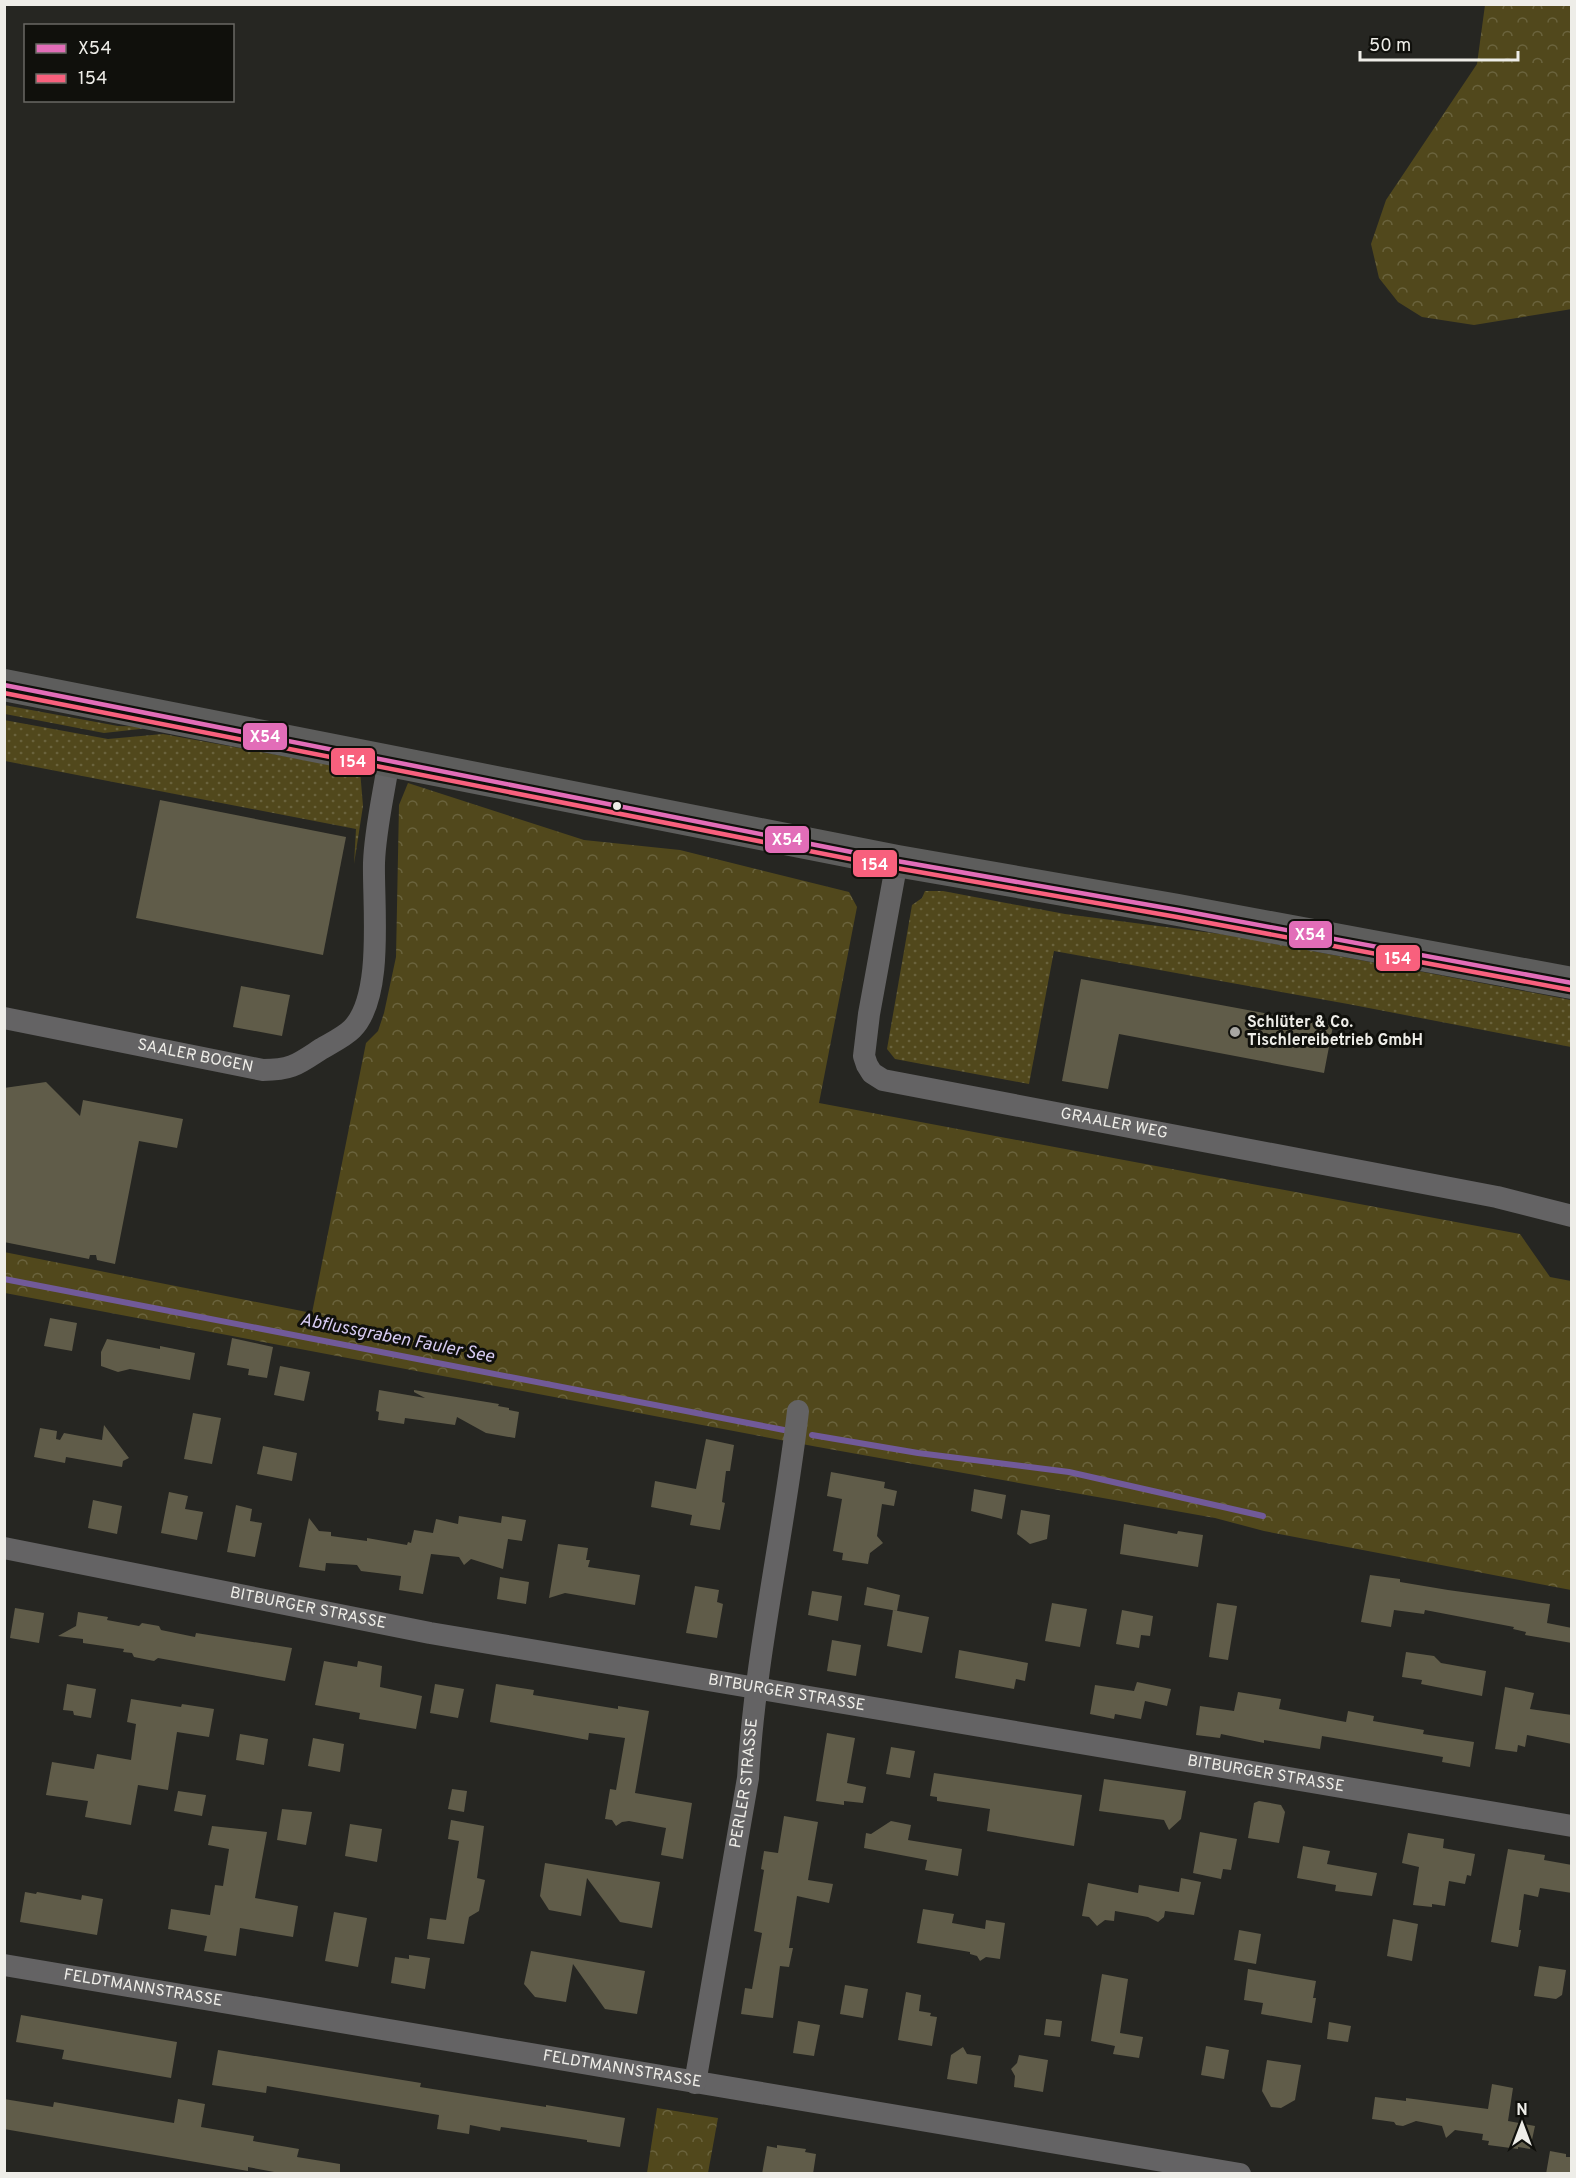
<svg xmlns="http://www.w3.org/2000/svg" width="1576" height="2178" viewBox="0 0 1576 2178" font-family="Overpass,sans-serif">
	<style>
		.grass { fill: url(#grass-dots) }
		.forest { fill: url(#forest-crowns) }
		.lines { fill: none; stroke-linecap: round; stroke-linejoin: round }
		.stream { stroke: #715a99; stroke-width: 6 }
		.building { fill: #605c49 }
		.street { stroke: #646364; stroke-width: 22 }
		.secondary { stroke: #5d5d5c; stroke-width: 32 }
		.bus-1-casing { stroke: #10100c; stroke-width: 9 }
		.bus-2-casing { stroke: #10100c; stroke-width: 9 }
		.bus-1 { stroke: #e26db8; stroke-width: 4.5 }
		.bus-2 { stroke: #f8607d; stroke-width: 4.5 }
		.bus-dot { fill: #eeede8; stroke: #10100c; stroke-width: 2 }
		.poi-dot { fill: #a8a7a3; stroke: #10100c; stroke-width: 2 }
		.labels { text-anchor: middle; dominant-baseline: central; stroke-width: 6; stroke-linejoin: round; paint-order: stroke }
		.poi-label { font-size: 16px; font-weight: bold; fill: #eeede8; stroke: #10100c; text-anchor: start }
		.street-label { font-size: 16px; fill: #eeede8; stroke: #10100c }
		.water-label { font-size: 18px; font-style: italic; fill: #d7cbf3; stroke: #10100c }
		.line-badge { stroke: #10100c; stroke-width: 2 }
		.badge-label { font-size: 16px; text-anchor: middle; font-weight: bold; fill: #fff }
	</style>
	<defs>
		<pattern id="grass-dots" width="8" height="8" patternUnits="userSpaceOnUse" patternTransform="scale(1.5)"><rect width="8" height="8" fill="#51481c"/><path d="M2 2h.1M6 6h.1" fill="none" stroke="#6a633d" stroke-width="1.8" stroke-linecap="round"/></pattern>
		<pattern id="forest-crowns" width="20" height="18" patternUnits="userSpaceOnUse" patternTransform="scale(1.5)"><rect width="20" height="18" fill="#51481c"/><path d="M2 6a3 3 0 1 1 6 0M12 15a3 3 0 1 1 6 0" fill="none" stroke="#6a633d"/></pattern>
	</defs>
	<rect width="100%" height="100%" fill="#262622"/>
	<g class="grass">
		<polygon points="4,705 118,726 158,727 104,733 5,714"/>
		<polygon points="4,720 108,739 163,734 360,770 363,806 354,864 356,829 5,761"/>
		<polygon points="925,891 943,891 1065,914 1228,935 1571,1000 1571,1047 1348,1004 1054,951 1029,1084 895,1059 887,1049 912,905 922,898"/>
	</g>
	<g class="forest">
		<polygon points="1485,5 1571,5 1572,309 1474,325 1422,317 1398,302 1379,278 1371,244 1386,200 1477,64"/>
		<polygon points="408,783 584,840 680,850 849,892 857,907 819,1103 1520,1234 1550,1277 1571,1281 1571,1590 1264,1531 1215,1518 818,1447 5,1293 4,1252 312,1313 366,1043 378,1031 384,1013 396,957 399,805"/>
		<polygon points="657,2108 718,2118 708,2173 647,2173"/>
	</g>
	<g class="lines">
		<g class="stream">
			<polyline points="4,1279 784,1430"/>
			<polyline points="812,1435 918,1453 1069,1472 1263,1516"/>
		</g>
	</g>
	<g class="building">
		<polygon points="160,800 346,837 323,955 136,918"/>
		<polygon points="1081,979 1333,1026 1324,1073 1119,1034 1108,1089 1062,1081"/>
		<polygon points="241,986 290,995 282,1036 233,1027"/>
		<polygon points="46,1082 80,1116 83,1100 183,1119 177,1148 139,1141 115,1264 97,1260 96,1255 90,1255 89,1259 4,1242 4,1088"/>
		<polygon points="50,1318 77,1323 72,1351 44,1346"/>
		<polygon points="232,1338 273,1347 267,1378 248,1375 249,1369 227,1365"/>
		<polygon points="107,1339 160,1349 160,1346 195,1353 190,1380 130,1369 118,1372 101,1366 101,1352"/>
		<polygon points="280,1366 310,1372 304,1401 274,1395"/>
		<polygon points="379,1390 425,1398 414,1392 414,1390 499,1404 498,1406 509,1408 509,1410 519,1412 515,1438 486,1433 457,1417 455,1425 405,1418 404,1424 378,1420 379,1412 376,1411"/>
		<polygon points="193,1413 221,1418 212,1464 184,1459"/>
		<polygon points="104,1425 129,1458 123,1461 122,1467 66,1457 65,1463 34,1457 40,1428 57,1431 56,1439 60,1440 64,1433 102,1440"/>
		<polygon points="706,1439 734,1445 730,1471 726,1471 722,1502 725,1503 720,1530 690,1525 692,1515 651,1507 655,1481 696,1489"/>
		<polygon points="263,1446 297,1453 292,1481 257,1474"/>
		<polygon points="831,1472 885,1482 884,1488 897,1491 894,1506 882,1504 877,1536 883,1543 870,1553 868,1564 842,1560 843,1553 833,1551 842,1499 827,1496"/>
		<polygon points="974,1489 1006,1495 1002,1519 971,1511"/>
		<polygon points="169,1492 188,1496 185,1509 203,1512 197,1540 161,1533"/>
		<polygon points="93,1500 122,1506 117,1534 88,1528"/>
		<polygon points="236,1505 252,1509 250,1521 262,1523 255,1557 227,1552"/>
		<polygon points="1021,1510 1050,1515 1047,1539 1030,1544 1017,1534"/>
		<polygon points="459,1516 501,1523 502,1516 526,1520 522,1541 508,1539 503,1569 471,1559 464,1565 459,1557 431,1554 423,1594 399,1590 401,1576 361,1571 357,1565 326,1563 325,1571 299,1567 309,1518 319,1531 331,1532 331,1536 367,1541 367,1538 407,1545 408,1542 411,1543 414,1530 433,1533 436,1519 458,1524"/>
		<polygon points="1124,1524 1177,1534 1178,1531 1203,1535 1198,1567 1120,1554"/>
		<polygon points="558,1544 588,1548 586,1560 590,1560 588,1567 640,1575 635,1605 565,1593 549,1598"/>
		<polygon points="1370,1575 1400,1579 1400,1582 1448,1590 1550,1604 1547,1623 1572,1628 1572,1643 1525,1635 1526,1632 1513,1629 1514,1627 1425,1610 1424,1614 1394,1610 1391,1627 1361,1622"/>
		<polygon points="500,1577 529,1582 526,1604 497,1599"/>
		<polygon points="695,1586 719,1590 717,1602 723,1604 717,1638 686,1633"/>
		<polygon points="867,1587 900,1595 897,1611 864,1605"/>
		<polygon points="812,1591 842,1596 838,1621 808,1615"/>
		<polygon points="1052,1603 1087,1609 1080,1647 1045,1641"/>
		<polygon points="1217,1603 1237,1606 1228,1660 1209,1657"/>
		<polygon points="15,1608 44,1613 39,1643 10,1638"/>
		<polygon points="893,1610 929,1617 922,1653 887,1646"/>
		<polygon points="1122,1610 1153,1616 1150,1636 1141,1635 1139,1648 1116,1644"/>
		<polygon points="78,1612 108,1617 107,1620 139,1626 142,1623 159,1626 161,1630 195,1637 196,1633 292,1648 285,1681 158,1658 154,1661 134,1657 132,1653 123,1652 124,1649 83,1643 83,1639 58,1636 76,1626"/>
		<polygon points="832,1640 861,1645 856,1676 827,1671"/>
		<polygon points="959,1650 1028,1663 1025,1681 1016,1679 1014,1689 955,1678"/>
		<polygon points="1406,1652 1434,1656 1441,1663 1486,1671 1482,1696 1421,1684 1422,1680 1402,1677"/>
		<polygon points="324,1661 357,1667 358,1661 382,1666 380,1687 422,1696 416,1729 359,1719 360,1713 315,1705"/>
		<polygon points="1137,1682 1171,1689 1167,1706 1145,1701 1141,1719 1115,1714 1114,1719 1090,1714 1095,1685 1134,1691"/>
		<polygon points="67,1684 96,1689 91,1718 74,1715 73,1711 63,1710"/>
		<polygon points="435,1684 464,1689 458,1718 430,1713"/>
		<polygon points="496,1684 534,1690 533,1695 618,1709 618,1706 649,1711 635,1793 692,1803 683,1859 661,1855 666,1828 629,1821 622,1822 616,1826 612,1820 605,1819 610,1789 616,1790 625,1738 589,1733 588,1740 490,1722"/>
		<polygon points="1505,1687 1534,1693 1530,1709 1572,1715 1572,1744 1527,1735 1525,1747 1518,1745 1517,1752 1495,1749"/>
		<polygon points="1238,1692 1281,1699 1279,1709 1346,1722 1348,1711 1374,1716 1373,1721 1424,1730 1423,1734 1474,1742 1470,1767 1442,1762 1443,1757 1322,1736 1320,1749 1264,1740 1264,1743 1221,1734 1220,1738 1196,1735 1200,1706 1234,1711"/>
		<polygon points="131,1699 181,1707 182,1704 214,1709 209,1737 177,1732 168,1790 138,1785 131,1825 85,1817 88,1801 46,1795 52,1762 94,1769 97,1754 131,1760 136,1724 127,1722"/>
		<polygon points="827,1733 855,1738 847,1783 866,1787 863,1803 844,1801 844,1805 816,1801"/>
		<polygon points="240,1734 268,1739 264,1765 236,1760"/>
		<polygon points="313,1738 344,1744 340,1772 308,1766"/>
		<polygon points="891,1747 915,1751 910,1778 886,1774"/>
		<polygon points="934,1773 1082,1795 1074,1846 987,1831 990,1809 937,1801 937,1797 930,1796"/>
		<polygon points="1104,1779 1186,1791 1181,1819 1169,1830 1164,1820 1099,1811"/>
		<polygon points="452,1789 467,1791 464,1812 448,1809"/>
		<polygon points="178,1791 206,1795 202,1816 174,1811"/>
		<polygon points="1259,1801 1281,1805 1285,1812 1279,1843 1248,1838 1254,1803"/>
		<polygon points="282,1809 312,1812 306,1845 277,1840"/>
		<polygon points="784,1816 818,1822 808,1880 833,1884 829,1903 797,1896 789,1948 793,1948 789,1967 780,1966 773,2018 741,2014 745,1988 752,1989 762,1933 754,1931 764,1870 761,1869 764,1851 778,1853"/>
		<polygon points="451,1820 484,1826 477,1878 485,1880 479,1911 469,1917 464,1944 427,1939 430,1918 446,1920 459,1841 448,1839"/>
		<polygon points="891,1821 911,1825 908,1840 962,1849 958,1876 925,1870 927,1860 864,1848 866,1833 871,1834"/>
		<polygon points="350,1824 382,1829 377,1862 345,1856"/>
		<polygon points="212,1826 267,1832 255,1898 298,1906 293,1937 240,1928 236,1956 204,1951 207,1936 168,1929 171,1909 210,1915 215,1885 223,1886 229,1849 208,1845"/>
		<polygon points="1200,1832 1237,1839 1231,1870 1223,1869 1221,1879 1193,1873"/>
		<polygon points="1408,1833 1444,1839 1443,1848 1475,1854 1471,1876 1467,1875 1465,1884 1449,1881 1445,1906 1432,1904 1432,1907 1413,1905 1419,1867 1402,1863"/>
		<polygon points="1303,1846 1330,1851 1327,1864 1377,1873 1372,1896 1335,1891 1336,1885 1297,1878"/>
		<polygon points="1508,1849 1545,1855 1544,1860 1572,1865 1572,1893 1540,1888 1538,1897 1524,1894 1519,1930 1521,1930 1518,1947 1491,1942"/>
		<polygon points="545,1863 660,1882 652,1928 620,1922 587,1878 581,1916 549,1910 540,1896"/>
		<polygon points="1181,1878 1201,1882 1194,1915 1165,1911 1164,1917 1158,1922 1148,1917 1115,1911 1114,1921 1105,1920 1097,1926 1089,1917 1082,1916 1088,1883 1138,1893 1139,1885 1179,1892"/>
		<polygon points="25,1892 36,1894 37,1892 81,1900 82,1895 103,1899 97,1935 20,1922"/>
		<polygon points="923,1909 954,1914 952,1923 985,1929 986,1920 1005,1923 1000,1959 986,1957 980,1961 977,1956 970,1954 970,1952 917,1943"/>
		<polygon points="334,1912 367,1918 358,1967 325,1961"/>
		<polygon points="1393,1919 1418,1924 1412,1961 1387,1956"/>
		<polygon points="1239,1930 1261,1934 1256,1964 1234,1960"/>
		<polygon points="531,1951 645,1971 637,2014 605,2009 573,1964 566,2002 535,1997 524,1984"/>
		<polygon points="409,1955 430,1958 425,1989 391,1983 395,1957 409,1959"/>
		<polygon points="1539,1966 1566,1970 1562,1995 1556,1999 1534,1996"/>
		<polygon points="1248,1969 1316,1981 1313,1998 1316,1998 1312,2023 1261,2014 1263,2003 1244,2000"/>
		<polygon points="1102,1974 1128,1979 1120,2033 1143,2037 1139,2058 1113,2054 1115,2046 1091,2041"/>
		<polygon points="845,1985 868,1989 863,2018 840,2014"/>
		<polygon points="906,1992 921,1995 919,2011 931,2013 930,2016 937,2017 932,2046 898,2040"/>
		<polygon points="21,2015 177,2042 171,2078 62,2059 64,2050 16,2042"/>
		<polygon points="1046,2019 1062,2021 1060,2037 1044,2035"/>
		<polygon points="798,2021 820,2025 814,2056 793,2053"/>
		<polygon points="1329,2022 1351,2026 1348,2042 1327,2039"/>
		<polygon points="1206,2046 1229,2050 1224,2079 1201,2075"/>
		<polygon points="963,2047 967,2054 981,2056 977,2084 947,2079 951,2055"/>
		<polygon points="218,2050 421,2083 420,2087 546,2107 546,2105 625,2118 620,2147 587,2142 587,2140 501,2127 500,2131 470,2125 469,2134 437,2129 439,2115 267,2086 266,2093 212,2085"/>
		<polygon points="1019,2055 1048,2060 1043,2092 1014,2087 1015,2076 1011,2069 1017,2063"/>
		<polygon points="1267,2060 1301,2065 1295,2100 1281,2108 1271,2107 1262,2091"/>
		<polygon points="1492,2084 1513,2088 1508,2121 1535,2126 1530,2149 1518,2147 1518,2149 1488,2145 1489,2141 1482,2140 1483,2134 1455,2130 1446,2138 1442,2126 1416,2121 1403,2126 1396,2125 1394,2122 1372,2119 1375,2097 1406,2101 1406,2098 1488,2109"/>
		<polygon points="4,2099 53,2107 54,2102 174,2123 178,2099 205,2104 201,2127 254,2136 253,2141 299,2149 297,2157 340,2164 340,2174 285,2174 248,2167 248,2171 4,2129"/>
		<polygon points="777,2145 806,2149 805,2152 816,2154 813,2174 762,2174 767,2146 777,2148"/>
		<polygon points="1550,2151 1566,2154 1566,2157 1572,2157 1572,2174 1546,2174"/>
	</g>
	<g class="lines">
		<g class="street">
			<path id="s1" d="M897 861 869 1014 864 1056 867 1065 872 1073 883 1080 1497 1197 1572 1216"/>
			<path id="s2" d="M4 1018 263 1070C292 1070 298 1064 321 1049 331 1043 344 1037 352 1029 384 997 373 906 374 863 375 830 384 793 389 759"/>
			<path id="s3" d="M4 1548 430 1633 1572 1826"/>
			<path id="s4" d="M4 1965 1240 2174"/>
			<path id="s5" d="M695 2083 748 1778C755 1655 784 1533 798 1411"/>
		</g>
		<polyline class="secondary" points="4,685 897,861 1178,910 1572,983"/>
		<g class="bus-1-casing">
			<polyline id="bus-1" points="4,685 897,861 1178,910 1572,983"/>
		</g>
		<g class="bus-2-casing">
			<polyline id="bus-2" points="4,693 896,868 1177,917 1571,990"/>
		</g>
		<use href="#bus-1" class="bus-1"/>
		<use href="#bus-2" class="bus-2"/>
	</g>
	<circle class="bus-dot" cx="617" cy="806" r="5"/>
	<circle class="poi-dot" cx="1235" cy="1032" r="6"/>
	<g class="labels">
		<g class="poi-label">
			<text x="1247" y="1023">Schlüter &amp; Co.<tspan x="1247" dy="18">Tischlereibetrieb GmbH</tspan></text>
		</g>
		<g class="street-label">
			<text stroke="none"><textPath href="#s2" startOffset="195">SAALER BOGEN</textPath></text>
			<text stroke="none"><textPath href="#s1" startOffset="465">GRAALER WEG</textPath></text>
			<text stroke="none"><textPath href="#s3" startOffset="310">BITBURGER STRASSE</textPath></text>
			<text stroke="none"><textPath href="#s3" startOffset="796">BITBURGER STRASSE</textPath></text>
			<text stroke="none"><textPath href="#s3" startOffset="1282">BITBURGER STRASSE</textPath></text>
			<text stroke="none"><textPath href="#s5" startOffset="304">PERLER STRASSE</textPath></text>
			<text stroke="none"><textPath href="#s4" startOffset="141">FELDTMANNSTRASSE</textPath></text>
			<text stroke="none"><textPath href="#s4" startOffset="627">FELDTMANNSTRASSE</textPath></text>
		</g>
		<g class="water-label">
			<text transform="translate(397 1339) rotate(11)">Abflussgraben Fauler See</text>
		</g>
	</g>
	<g class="line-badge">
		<rect x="242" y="722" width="46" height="29" rx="6" fill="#e26db8"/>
		<rect x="330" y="747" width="46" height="29" rx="6" fill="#f8607d"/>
		<rect x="764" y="825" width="46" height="29" rx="6" fill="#e26db8"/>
		<rect x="852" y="849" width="46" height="29" rx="6" fill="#f8607d"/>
		<rect x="1288" y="920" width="45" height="29" rx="6" fill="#e26db8"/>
		<rect x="1375" y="944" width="46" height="28" rx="6" fill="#f8607d"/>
	</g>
	<g class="badge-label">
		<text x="265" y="742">X54</text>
		<text x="353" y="767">154</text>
		<text x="787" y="845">X54</text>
		<text x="875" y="870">154</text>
		<text x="1310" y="940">X54</text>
		<text x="1398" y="964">154</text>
	</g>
	<rect width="1576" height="2178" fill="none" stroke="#eeede8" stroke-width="12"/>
	<rect x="24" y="24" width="210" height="78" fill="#10100c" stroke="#696864" stroke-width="1.5"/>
	<rect x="36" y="44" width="30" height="9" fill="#e26db8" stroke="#696864" stroke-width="1.5"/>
	<text x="78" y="54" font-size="18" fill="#eeede8">X54</text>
	<rect x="36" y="74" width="30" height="9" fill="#f8607d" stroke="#696864" stroke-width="1.5"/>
	<text x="78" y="84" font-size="18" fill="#eeede8">154</text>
	<g transform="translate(1522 2124)" stroke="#10100c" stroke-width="4.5" paint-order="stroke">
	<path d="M0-4.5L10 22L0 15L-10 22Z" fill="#eeede8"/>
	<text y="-9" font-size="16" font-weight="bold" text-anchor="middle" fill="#eeede8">N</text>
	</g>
	<path d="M1360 51v9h158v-9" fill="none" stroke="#eeede8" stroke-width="3"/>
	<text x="1369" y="51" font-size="18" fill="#eeede8" stroke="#10100c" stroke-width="4.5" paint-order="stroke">50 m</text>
</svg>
